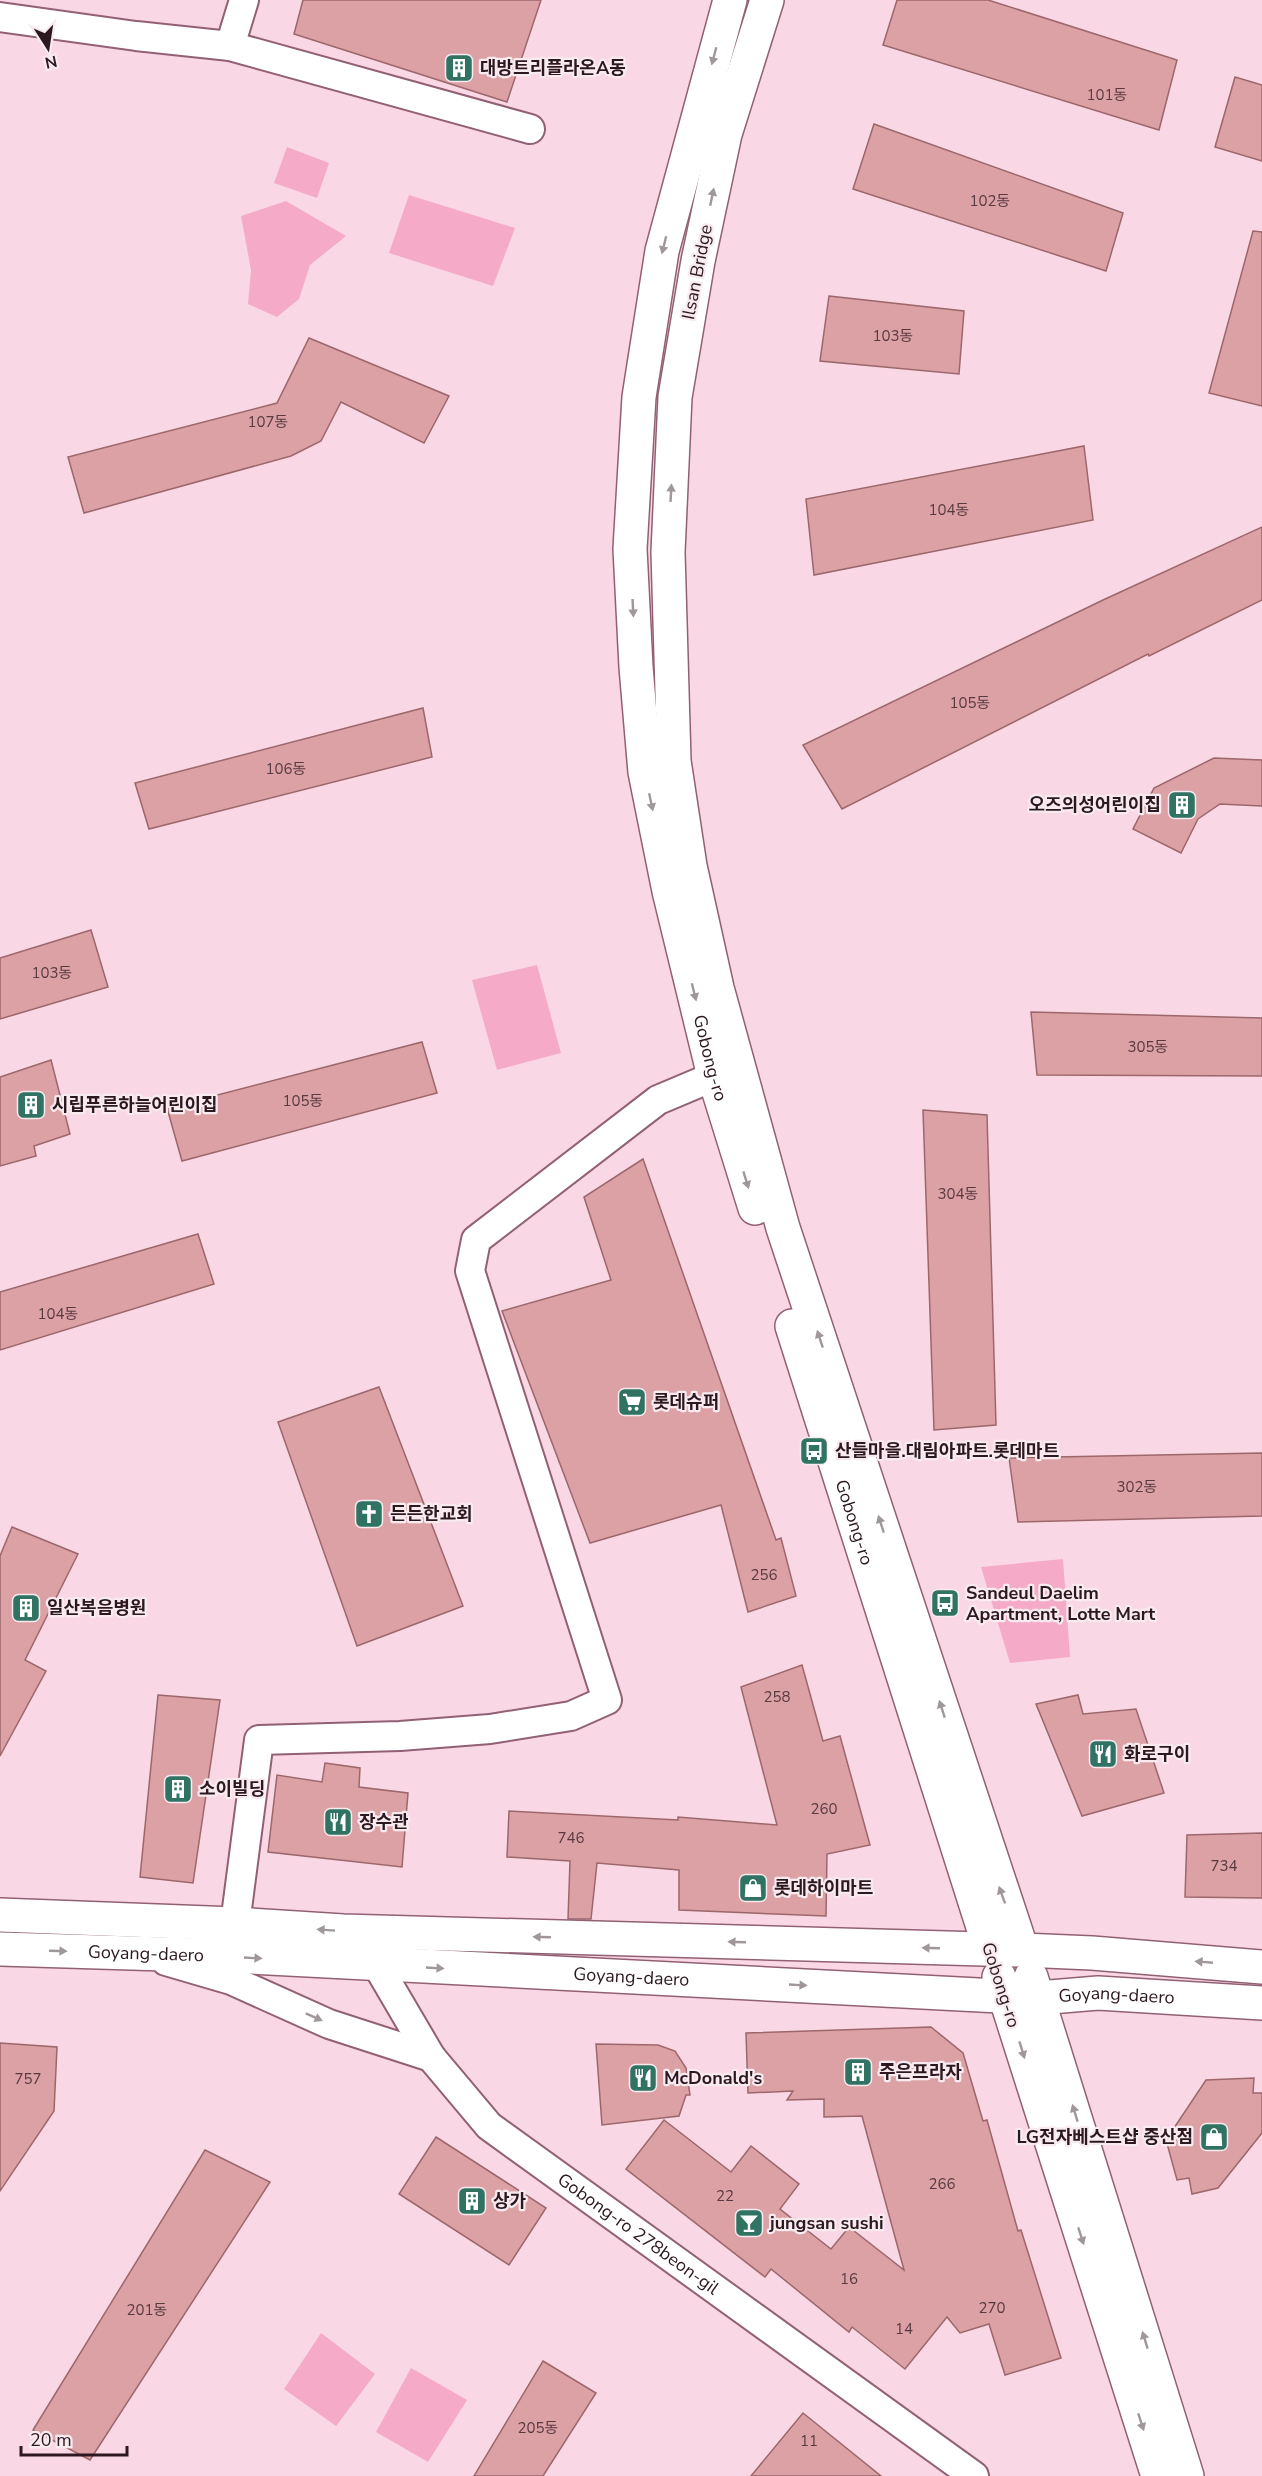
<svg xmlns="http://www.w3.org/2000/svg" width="1262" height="2476" viewBox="0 0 1262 2476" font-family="'Nunito Sans','Noto Sans KR',sans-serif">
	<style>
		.green { fill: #f5abc8 }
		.building { fill: #dca1a5; stroke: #9c676b; stroke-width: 1.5 }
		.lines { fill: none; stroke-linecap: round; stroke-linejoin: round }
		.minor-casing { stroke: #926074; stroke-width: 32 }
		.secondary-casing { stroke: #926074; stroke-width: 36 }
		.primary-casing { stroke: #926074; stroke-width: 36 }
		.minor { stroke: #fff; stroke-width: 28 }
		.secondary { stroke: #fff; stroke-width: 33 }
		.primary { stroke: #fff; stroke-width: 33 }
		.oneway { fill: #a0979b }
		.labels { text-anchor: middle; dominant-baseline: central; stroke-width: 4.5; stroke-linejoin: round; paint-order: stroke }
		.number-label { font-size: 15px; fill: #593a41 }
		.poi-label { font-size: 18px; font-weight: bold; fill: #2d1820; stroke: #f7ebf0; text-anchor: start }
		.street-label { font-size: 18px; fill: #2d1820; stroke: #f7ebf0 }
	</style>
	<rect width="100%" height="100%" fill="#fad7e4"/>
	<g class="green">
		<polygon points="287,147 329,163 317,198 274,183"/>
		<polygon points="409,195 515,228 493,286 389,253"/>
		<polygon points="286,201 346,236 310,265 299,299 277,317 248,304 251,270 241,216"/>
		<polygon points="537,965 561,1053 497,1070 472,980"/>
		<polygon points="1063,1559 1070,1657 1010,1663 981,1567"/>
		<polygon points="321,2333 375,2374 336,2426 284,2389"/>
		<polygon points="411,2368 467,2400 428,2462 376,2432"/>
	</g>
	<g class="building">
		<polygon points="303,0 541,0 507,102 294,34"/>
		<polygon points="897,0 988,0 1177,60 1159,130 883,45"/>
		<polygon points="1235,77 1262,85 1262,161 1215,147"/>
		<polygon points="874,124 1123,213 1106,271 853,189"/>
		<polygon points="1253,231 1262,232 1262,406 1209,393"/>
		<polygon points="829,296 964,311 959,374 820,361"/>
		<polygon points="309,338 449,396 424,443 341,402 321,441 291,456 84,513 68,457 277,403"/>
		<polygon points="1084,446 1093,520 814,575 806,499"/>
		<polygon points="1262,527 1262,600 1149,656 1148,654 842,809 803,745 1103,600"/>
		<polygon points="423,708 432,757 149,829 135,783"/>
		<polygon points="1214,758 1262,760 1262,806 1220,804 1198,819 1181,853 1133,829 1154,788"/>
		<polygon points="91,930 108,987 0,1019 0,958"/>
		<polygon points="1031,1012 1262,1018 1262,1076 1037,1075"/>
		<polygon points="422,1042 437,1093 182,1161 167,1108"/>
		<polygon points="51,1060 70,1134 34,1146 36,1156 0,1166 0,1077"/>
		<polygon points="923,1110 987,1115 996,1425 934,1430"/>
		<polygon points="643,1159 776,1540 781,1538 796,1596 748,1612 721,1505 590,1543 502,1311 611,1280 584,1197"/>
		<polygon points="198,1234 214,1284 0,1350 0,1292"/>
		<polygon points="379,1387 463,1606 357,1646 278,1422"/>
		<polygon points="1262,1453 1262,1516 1018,1522 1009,1458"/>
		<polygon points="12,1527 78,1554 25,1660 46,1671 0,1756 0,1556"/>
		<polygon points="802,1665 823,1741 840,1736 870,1845 827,1854 826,1916 679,1910 679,1870 597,1863 591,1919 568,1919 570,1861 507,1857 509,1811 678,1820 678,1817 777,1825 741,1687"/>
		<polygon points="158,1695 220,1700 193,1883 140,1877"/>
		<polygon points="1078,1695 1083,1714 1136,1709 1164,1793 1082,1816 1036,1704"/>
		<polygon points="325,1763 360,1768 359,1787 408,1793 402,1867 268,1852 277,1775 322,1782"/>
		<polygon points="1262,1833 1262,1898 1185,1897 1187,1835"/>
		<polygon points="931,2027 963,2053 983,2121 987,2120 1018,2231 1021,2230 1061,2358 1005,2375 989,2324 960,2333 947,2317 905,2369 852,2327 849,2332 771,2269 765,2277 626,2169 664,2120 731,2172 751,2146 799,2184 780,2209 831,2249 849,2227 904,2270 862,2116 824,2117 824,2099 787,2100 793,2091 748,2093 746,2033"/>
		<polygon points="0,2043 57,2047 54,2111 0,2191"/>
		<polygon points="596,2044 658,2045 675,2051 686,2068 690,2095 686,2095 679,2116 602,2125"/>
		<polygon points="1254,2078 1253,2093 1262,2093 1262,2133 1218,2188 1192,2194 1189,2178 1177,2180 1166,2140 1206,2080"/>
		<polygon points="436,2137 546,2208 509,2265 399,2194"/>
		<polygon points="205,2150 270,2182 90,2460 33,2430"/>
		<polygon points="543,2361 596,2393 543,2476 474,2476"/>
		<polygon points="803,2413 881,2476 751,2476"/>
	</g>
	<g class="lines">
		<g class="minor-casing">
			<g id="minor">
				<polyline points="0,17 136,36 230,46 530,129"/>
				<polyline points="230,46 244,0"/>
				<polyline points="235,1924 259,1740 400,1736 490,1729 571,1716 607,1700 470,1271 476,1240 658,1100 734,1068"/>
				<path id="s1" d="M377 1946V1965L431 2057 489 2126 974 2476"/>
				<polyline points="166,1961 231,1980 329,2024 431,2057"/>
			</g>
		</g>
		<g class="secondary-casing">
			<g id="secondary">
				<path id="s2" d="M730 0 662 251 639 397 630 549 636 667 645 772 669 891 714 1076 755 1208"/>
				<polyline points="767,0 725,134 698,261 675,397 668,552 674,761 690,866 717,988 783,1228 1022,1950"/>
				<path id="s3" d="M792 1326 990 1949"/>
			</g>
		</g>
		<g class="primary-casing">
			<g id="primary">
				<polyline points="0,1915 235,1924 343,1931 1022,1950 1092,1953 1262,1967"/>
				<path id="s4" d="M0 1949 230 1956 1038 1998 1098 1993 1262 2003"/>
				<polyline points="999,1977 1158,2476"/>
				<polyline points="1031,1977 1187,2476"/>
			</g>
		</g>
		<use href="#minor" class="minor"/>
		<use href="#secondary" class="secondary"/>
		<use href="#primary" class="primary"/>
	</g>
	<defs><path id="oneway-solid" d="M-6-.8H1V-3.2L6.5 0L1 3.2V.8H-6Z" transform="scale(1.5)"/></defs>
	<g class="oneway">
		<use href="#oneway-solid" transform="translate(714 56) rotate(105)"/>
		<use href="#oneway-solid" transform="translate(712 197) rotate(-78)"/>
		<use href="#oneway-solid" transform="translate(664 245) rotate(104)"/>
		<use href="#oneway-solid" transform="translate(671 493) rotate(-87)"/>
		<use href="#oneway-solid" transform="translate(633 608) rotate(87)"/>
		<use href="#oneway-solid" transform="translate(651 802) rotate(78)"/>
		<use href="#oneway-solid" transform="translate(694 992) rotate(76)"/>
		<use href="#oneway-solid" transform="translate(746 1180) rotate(73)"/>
		<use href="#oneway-solid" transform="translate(820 1339) rotate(-108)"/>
		<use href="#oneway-solid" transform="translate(881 1524) rotate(-108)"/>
		<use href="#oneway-solid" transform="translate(942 1709) rotate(-108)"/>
		<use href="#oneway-solid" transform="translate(1002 1895) rotate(-110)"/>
		<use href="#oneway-solid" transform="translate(326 1930) rotate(-176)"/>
		<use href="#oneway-solid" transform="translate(542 1937) rotate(-178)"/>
		<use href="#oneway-solid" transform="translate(737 1942) rotate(-178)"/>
		<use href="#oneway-solid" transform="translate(931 1948) rotate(-178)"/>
		<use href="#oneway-solid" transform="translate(58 1951) rotate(2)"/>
		<use href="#oneway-solid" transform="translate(253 1958) rotate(3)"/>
		<use href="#oneway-solid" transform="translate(1204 1962) rotate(-175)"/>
		<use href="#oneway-solid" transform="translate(435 1968) rotate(3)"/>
		<use href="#oneway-solid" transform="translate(798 1985) rotate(3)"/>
		<use href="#oneway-solid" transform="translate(314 2017) rotate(24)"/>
		<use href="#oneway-solid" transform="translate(1022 2050) rotate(73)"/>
		<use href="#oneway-solid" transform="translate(1075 2113) rotate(-107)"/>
		<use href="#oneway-solid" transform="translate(1081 2236) rotate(72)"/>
		<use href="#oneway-solid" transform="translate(1145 2340) rotate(-107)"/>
		<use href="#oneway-solid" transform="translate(1141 2422) rotate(72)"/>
	</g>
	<defs>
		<g id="building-square" transform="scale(1.5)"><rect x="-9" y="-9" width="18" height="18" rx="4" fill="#317362" stroke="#f7ebf0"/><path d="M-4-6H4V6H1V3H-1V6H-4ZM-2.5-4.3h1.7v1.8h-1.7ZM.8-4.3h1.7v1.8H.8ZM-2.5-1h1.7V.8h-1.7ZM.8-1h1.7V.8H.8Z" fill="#fff"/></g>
		<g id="supermarket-square" transform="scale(1.5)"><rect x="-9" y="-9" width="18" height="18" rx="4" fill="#317362" stroke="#f7ebf0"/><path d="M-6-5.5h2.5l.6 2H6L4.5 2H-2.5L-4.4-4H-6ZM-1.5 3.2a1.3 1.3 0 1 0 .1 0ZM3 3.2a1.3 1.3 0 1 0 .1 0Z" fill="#fff"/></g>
		<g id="bus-square" transform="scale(1.5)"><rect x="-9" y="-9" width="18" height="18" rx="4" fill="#317362" stroke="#f7ebf0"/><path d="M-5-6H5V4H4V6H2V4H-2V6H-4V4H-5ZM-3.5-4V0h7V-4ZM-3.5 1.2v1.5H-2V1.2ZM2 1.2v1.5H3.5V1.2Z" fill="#fff"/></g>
		<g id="church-square" transform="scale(1.5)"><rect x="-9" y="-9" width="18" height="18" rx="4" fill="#317362" stroke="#f7ebf0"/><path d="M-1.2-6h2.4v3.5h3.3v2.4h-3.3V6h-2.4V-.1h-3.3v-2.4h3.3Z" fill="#fff"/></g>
		<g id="restaurant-square" transform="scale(1.5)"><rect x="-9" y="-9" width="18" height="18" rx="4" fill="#317362" stroke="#f7ebf0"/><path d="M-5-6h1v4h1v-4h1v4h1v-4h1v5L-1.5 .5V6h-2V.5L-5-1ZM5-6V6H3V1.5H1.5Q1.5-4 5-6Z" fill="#fff"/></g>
		<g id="shop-square" transform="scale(1.5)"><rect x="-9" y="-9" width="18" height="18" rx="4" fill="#317362" stroke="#f7ebf0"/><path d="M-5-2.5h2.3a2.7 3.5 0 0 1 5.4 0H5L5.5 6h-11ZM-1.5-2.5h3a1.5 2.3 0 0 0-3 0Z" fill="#fff"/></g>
		<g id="bar-square" transform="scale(1.5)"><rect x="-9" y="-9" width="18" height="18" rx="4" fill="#317362" stroke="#f7ebf0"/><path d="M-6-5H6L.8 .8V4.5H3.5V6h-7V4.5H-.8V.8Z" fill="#fff"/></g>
	</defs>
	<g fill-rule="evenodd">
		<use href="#building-square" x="459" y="68"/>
		<use href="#building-square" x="1182" y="805"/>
		<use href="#building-square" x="31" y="1105"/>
		<use href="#supermarket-square" x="632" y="1402"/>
		<use href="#bus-square" x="814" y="1451"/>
		<use href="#church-square" x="369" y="1514"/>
		<use href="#bus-square" x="945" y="1603"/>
		<use href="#building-square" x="26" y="1608"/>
		<use href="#restaurant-square" x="1103" y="1754"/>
		<use href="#building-square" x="178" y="1789"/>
		<use href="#restaurant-square" x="338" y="1822"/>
		<use href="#shop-square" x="753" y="1888"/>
		<use href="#building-square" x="858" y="2072"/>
		<use href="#restaurant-square" x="643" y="2078"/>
		<use href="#shop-square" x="1214" y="2137"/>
		<use href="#building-square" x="472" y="2201"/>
		<use href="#bar-square" x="749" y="2223"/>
	</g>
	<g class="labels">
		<g class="number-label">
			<text x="1107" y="95">101동</text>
			<text x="990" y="201">102동</text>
			<text x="893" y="336">103동</text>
			<text x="268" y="422">107동</text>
			<text x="949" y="510">104동</text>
			<text x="970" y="703">105동</text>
			<text x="286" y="769">106동</text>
			<text x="52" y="973">103동</text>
			<text x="1148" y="1047">305동</text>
			<text x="303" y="1101">105동</text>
			<text x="958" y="1194">304동</text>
			<text x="58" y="1314">104동</text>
			<text x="1137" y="1487">302동</text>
			<text x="764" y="1575">256</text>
			<text x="777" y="1697">258</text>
			<text x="824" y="1809">260</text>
			<text x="571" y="1838">746</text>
			<text x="1224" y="1866">734</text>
			<text x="28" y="2079">757</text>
			<text x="942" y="2184">266</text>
			<text x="725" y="2196">22</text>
			<text x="849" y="2279">16</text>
			<text x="992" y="2308">270</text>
			<text x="147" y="2310">201동</text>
			<text x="904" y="2329">14</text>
			<text x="538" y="2428">205동</text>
			<text x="809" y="2441">11</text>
		</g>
		<g class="poi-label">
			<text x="480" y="68">대방트리플라온A동</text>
			<text x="1161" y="805" text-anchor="end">오즈의성어린이집</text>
			<text x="52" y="1105">시립푸른하늘어린이집</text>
			<text x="653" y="1402">롯데슈퍼</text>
			<text x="835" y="1451">산들마을.대림아파트.롯데마트</text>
			<text x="390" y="1514">든든한교회</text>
			<text x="966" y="1593">Sandeul Daelim<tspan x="966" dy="21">Apartment, Lotte Mart</tspan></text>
			<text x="47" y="1608">일산복음병원</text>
			<text x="1124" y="1754">화로구이</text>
			<text x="199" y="1789">소이빌딩</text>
			<text x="359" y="1822">장수관</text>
			<text x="774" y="1888">롯데하이마트</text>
			<text x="879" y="2072">주은프라자</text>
			<text x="664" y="2078">McDonald's</text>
			<text x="1193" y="2137" text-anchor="end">LG전자베스트샵 중산점</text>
			<text x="493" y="2201">상가</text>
			<text x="770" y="2223">jungsan sushi</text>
		</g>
		<g class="street-label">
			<text transform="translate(697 272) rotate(-79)">Ilsan Bridge</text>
			<text stroke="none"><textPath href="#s2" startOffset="1077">Gobong-ro</textPath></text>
			<text stroke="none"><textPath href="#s3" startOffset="206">Gobong-ro</textPath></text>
			<text stroke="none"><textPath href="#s4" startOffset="146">Goyang-daero</textPath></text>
			<text stroke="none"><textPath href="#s4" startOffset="632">Goyang-daero</textPath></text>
			<text transform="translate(1001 1985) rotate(72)">Gobong-ro</text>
			<text stroke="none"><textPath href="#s4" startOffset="1118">Goyang-daero</textPath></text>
			<text stroke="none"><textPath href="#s1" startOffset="400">Gobong-ro 278beon-gil</textPath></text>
		</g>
	</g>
	<g transform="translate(48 48) rotate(168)" stroke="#f7ebf0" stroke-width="4.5" paint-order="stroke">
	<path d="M0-4.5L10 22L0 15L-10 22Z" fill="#2d1820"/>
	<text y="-9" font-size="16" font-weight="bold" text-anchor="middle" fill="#2d1820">N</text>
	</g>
	<path d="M21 2446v9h106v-9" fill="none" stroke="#2d1820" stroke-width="3"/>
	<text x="30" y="2446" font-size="18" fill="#2d1820" stroke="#f7ebf0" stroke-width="4.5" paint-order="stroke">20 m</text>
</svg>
